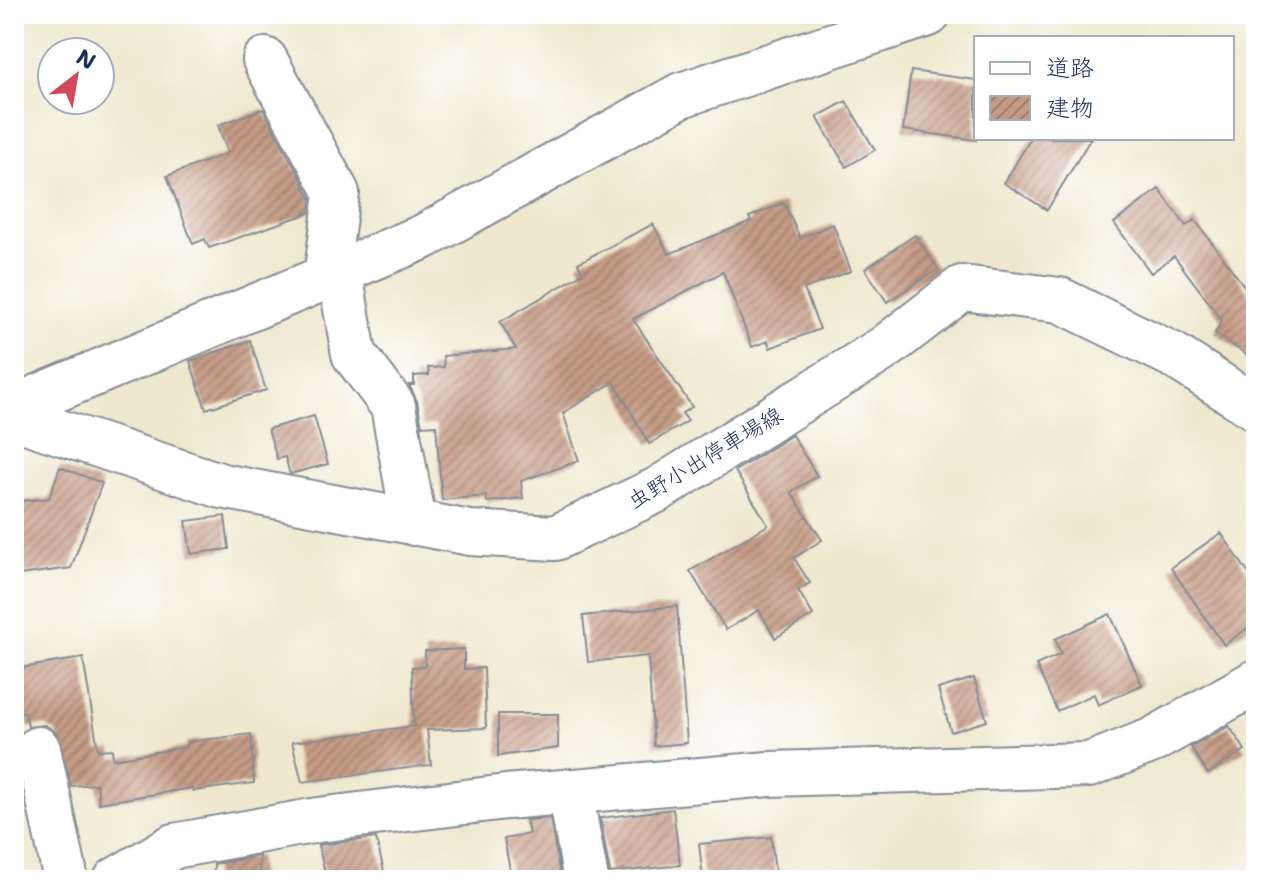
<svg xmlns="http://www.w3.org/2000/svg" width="1270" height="894" viewBox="0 0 1270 894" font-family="'Shantell Sans','Klee One',sans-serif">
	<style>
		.building { fill: url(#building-hatch) }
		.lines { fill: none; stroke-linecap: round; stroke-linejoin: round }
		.minor-casing { stroke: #858c96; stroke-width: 48 }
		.major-casing { stroke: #858c96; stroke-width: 48 }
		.minor { stroke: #fff; stroke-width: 44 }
		.major { stroke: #fff; stroke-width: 44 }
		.labels { text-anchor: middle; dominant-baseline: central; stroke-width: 6; stroke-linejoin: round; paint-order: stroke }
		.street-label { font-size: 22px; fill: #1b2f5e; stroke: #fff }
	</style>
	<defs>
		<pattern id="building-hatch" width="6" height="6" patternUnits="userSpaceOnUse" patternTransform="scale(2)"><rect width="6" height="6" fill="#c69b85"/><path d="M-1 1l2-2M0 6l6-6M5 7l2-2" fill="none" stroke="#a07f70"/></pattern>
	</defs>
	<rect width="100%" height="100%" fill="#fff"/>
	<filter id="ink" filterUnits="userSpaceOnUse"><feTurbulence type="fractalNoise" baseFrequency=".0125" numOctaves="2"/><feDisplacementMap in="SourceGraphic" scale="16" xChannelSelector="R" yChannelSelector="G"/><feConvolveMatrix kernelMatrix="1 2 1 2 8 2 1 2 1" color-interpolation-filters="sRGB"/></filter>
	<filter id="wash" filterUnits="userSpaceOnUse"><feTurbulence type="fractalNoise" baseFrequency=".006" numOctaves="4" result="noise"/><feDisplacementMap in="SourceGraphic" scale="32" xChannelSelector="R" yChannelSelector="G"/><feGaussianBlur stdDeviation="1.8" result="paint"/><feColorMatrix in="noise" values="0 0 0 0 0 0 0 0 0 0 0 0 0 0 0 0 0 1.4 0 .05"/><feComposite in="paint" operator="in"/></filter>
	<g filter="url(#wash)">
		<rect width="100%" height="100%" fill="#efe8ce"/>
		<g id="blocks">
			<g class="building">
				<polygon points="911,71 976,80 976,140 903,130"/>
				<polygon points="846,101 875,150 846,167 817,117"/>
				<polygon points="263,109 311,198 309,213 209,248 205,239 193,244 167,176 228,153 218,125"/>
				<polygon points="1031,138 1091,138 1047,210 1004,183"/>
				<polygon points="1159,189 1186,226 1195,220 1256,302 1256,361 1215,333 1222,320 1174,256 1151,273 1114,223"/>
				<polygon points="784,203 800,238 833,224 851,271 804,289 820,329 770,348 768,341 752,347 723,272 633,319 692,407 682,413 688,421 649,444 614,382 563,413 579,461 521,481 523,498 487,502 486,496 442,500 436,425 422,426 417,401 409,385 414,385 414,376 429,375 428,368 444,367 443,356 516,349 500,322 583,273 578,263 653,224 669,254 751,221 749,217"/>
				<polygon points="915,235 938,269 887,302 865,269"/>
				<polygon points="250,340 266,390 206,409 190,361"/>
				<polygon points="314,416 328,464 290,474 285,457 277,459 268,429"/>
				<polygon points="792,435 817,476 791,492 822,540 794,558 810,583 798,590 813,615 775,638 759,610 726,630 690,571 768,525 735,471"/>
				<polygon points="60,467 102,483 71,568 19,575 14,502 49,498"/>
				<polygon points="225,516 229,549 191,554 186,521"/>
				<polygon points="1221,533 1256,584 1256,622 1224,645 1171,568"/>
				<polygon points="677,606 687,743 654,746 648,656 588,662 583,616"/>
				<polygon points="1110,614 1142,685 1098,705 1094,694 1057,711 1036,665 1061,654 1055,639"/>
				<polygon points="464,649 464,669 484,668 486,728 427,730 431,765 302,782 292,742 414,726 412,667 425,666 425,651"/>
				<polygon points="83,658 98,750 112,749 113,759 187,747 186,742 251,734 254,783 193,791 192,788 99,803 97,784 71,786 57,733 45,725 28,727 25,712 14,714 14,669"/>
				<polygon points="974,678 987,721 951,732 938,689"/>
				<polygon points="498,714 558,714 558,748 498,756"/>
				<polygon points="1229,726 1245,750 1208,774 1191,747"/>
				<polygon points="673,809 680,865 610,873 600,818"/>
				<polygon points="550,818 561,880 512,880 504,839 529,834 526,820"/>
				<polygon points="771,837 775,872 703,879 699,844"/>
				<polygon points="376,838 386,880 327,880 318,845"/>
				<polygon points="259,856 260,880 214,880 214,864"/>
			</g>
		</g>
	</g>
	<g filter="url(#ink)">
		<use href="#blocks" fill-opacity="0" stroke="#858c96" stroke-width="2"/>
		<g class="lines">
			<g class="minor-casing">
				<g id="minor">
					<polyline points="265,60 337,193 326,279"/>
					<polyline points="340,274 354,354 393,406 414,523"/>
					<polyline points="14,407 425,236 681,95 928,14"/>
					<polyline points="38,749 66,880"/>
					<polyline points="570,791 586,880"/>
					<polyline points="116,880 174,846 318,820 506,797 769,774 1089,765 1153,740 1256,682"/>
				</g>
			</g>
			<g class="major-casing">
				<polyline id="major" points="14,417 222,486 470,533 555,538 657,490 886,347 962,288 1060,300 1173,355 1256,408"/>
			</g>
			<use href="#minor" class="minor"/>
			<use href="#major" class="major"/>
		</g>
	</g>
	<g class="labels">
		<g class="street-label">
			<text transform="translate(705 458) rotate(-31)">虫野小出停車場線</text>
		</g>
	</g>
	<rect width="1270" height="894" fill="none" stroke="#fff" stroke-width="48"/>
	<rect x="974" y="36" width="260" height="104" fill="#ffffff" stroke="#a4acbf" stroke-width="2"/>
	<rect x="990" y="62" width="40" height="12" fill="#ffffff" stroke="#a4acbf" stroke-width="2"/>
	<text x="1046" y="76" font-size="24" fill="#1b2f5e">道路</text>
	<rect x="990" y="96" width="40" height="24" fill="url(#building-hatch)" stroke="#a4acbf" stroke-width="2"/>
	<text x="1046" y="116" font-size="24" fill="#1b2f5e">建物</text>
	<g transform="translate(76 76) rotate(31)"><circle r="38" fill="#ffffff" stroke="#a4acbf" stroke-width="2"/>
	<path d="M0-6L14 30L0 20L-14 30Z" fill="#d1495b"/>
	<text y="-12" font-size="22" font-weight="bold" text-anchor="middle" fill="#1b2f5e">N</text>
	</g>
</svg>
